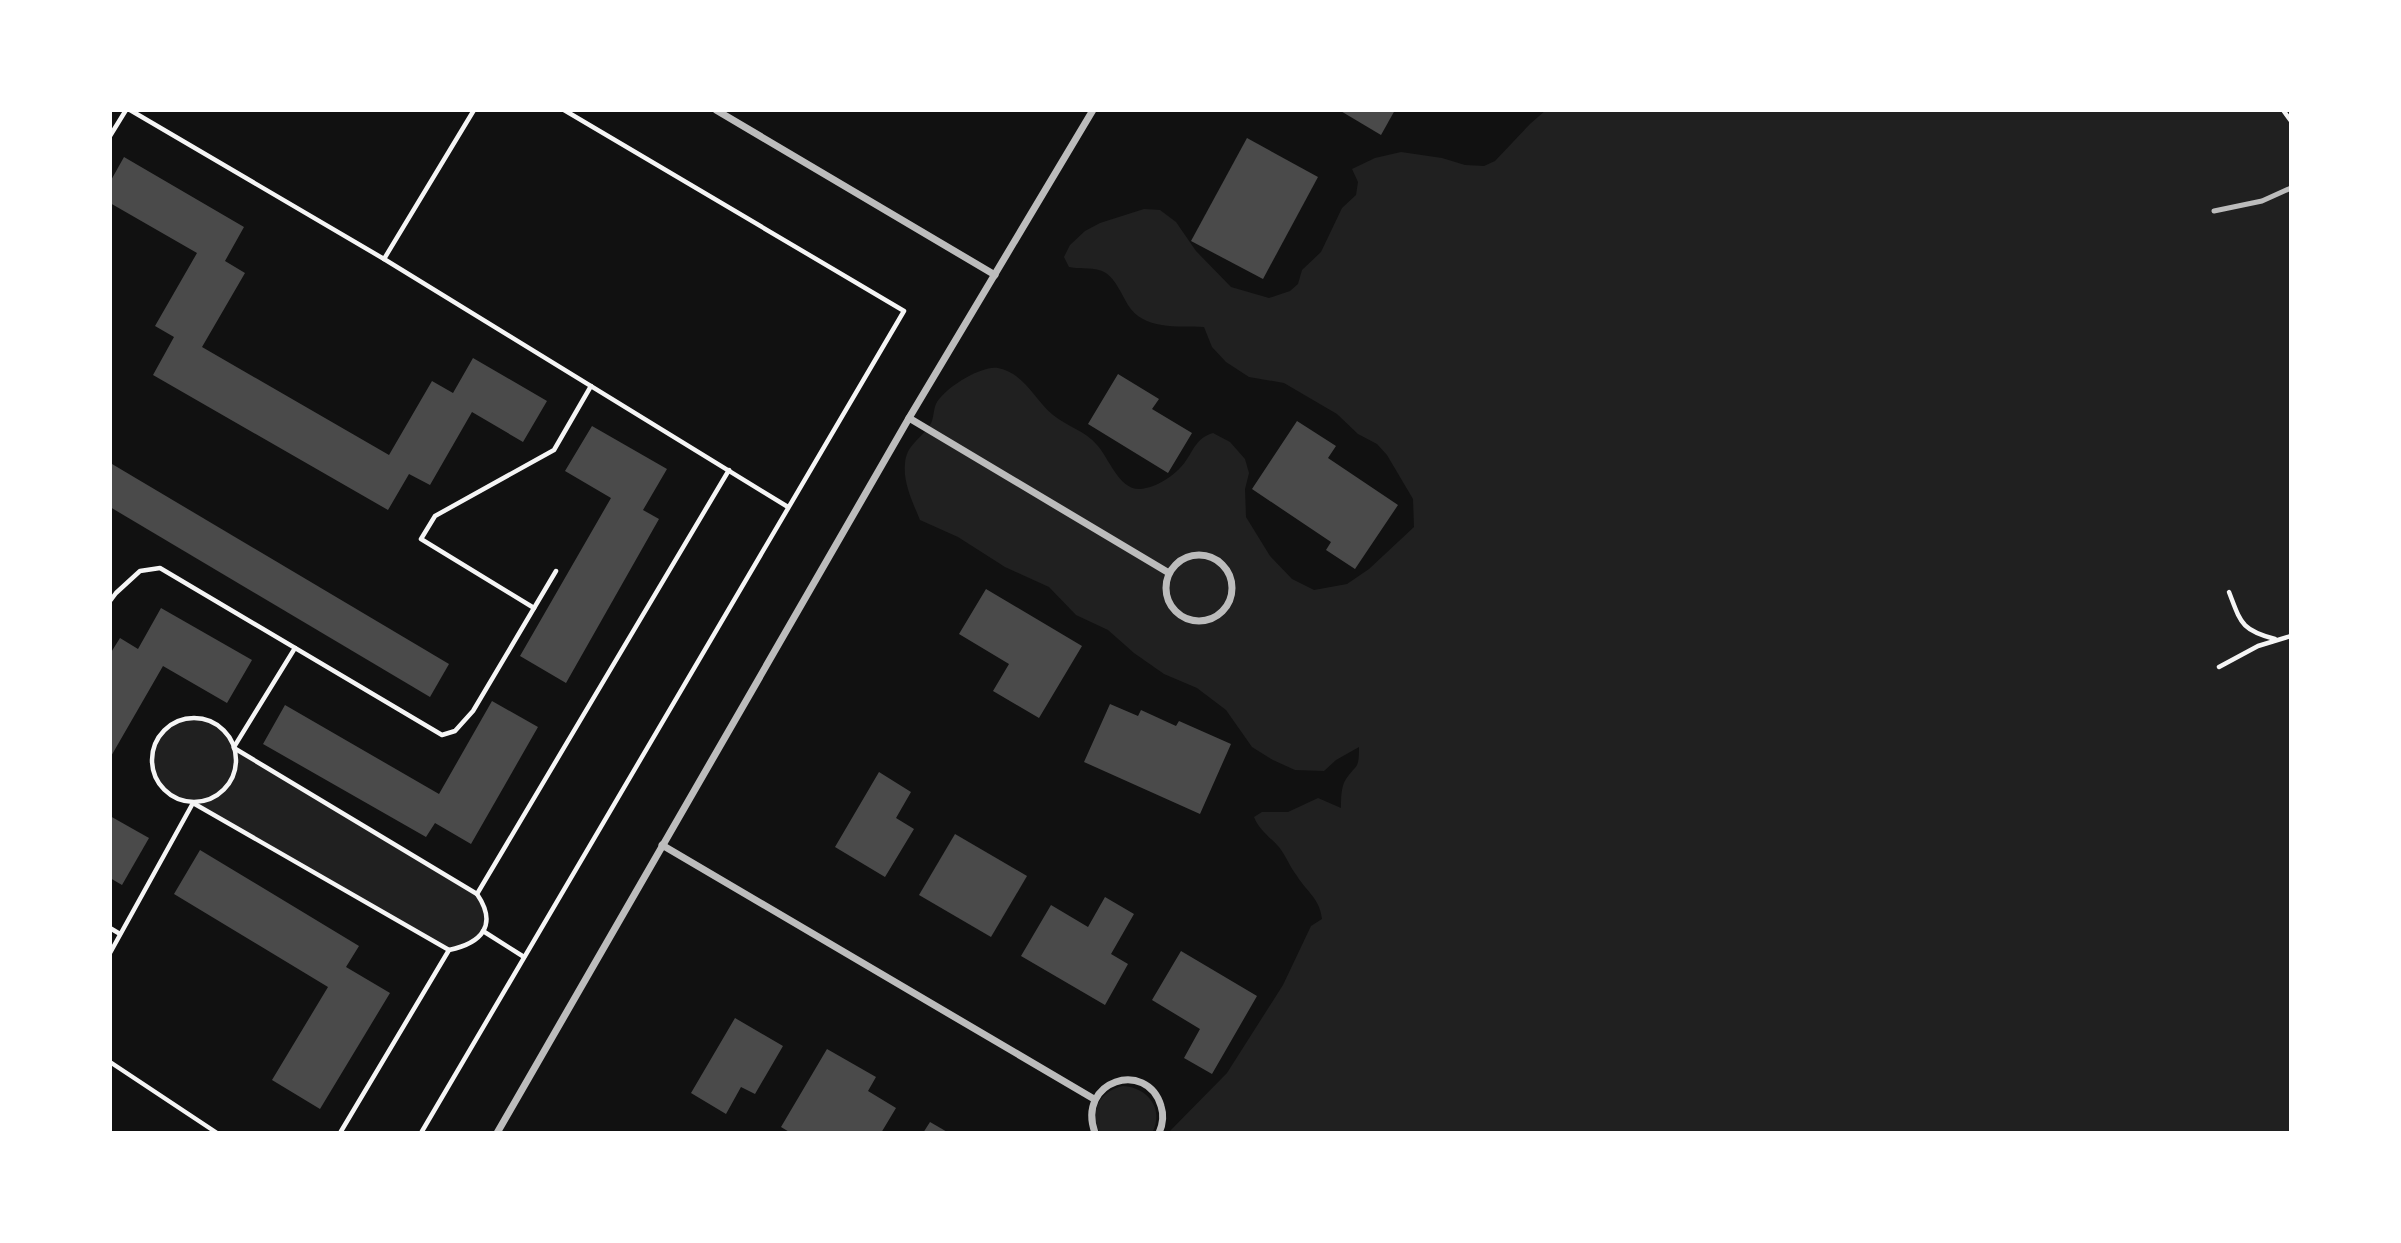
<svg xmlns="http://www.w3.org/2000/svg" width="2401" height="1243" viewBox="0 0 2401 1243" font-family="Cabin,sans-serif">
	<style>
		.green { fill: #202020 }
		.building { fill: #4a4a4a }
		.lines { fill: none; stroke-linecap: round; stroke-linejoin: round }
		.path { stroke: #f5f5f5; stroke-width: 4.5 }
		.service { stroke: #bcbcbc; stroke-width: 5 }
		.minor { stroke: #bcbcbc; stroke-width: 7 }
	</style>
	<rect width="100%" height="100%" fill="#111"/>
	<g class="green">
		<path d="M1546 110H2291V1133H1168L1227 1073 1283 985 1311 926 1322 919C1320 899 1307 892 1297 876 1290 867 1286 856 1279 847 1270 837 1259 830 1254 817L1262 812H1288L1318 798 1341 808C1341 799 1341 786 1346 779 1357 763 1359 770 1359 747L1336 760 1324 771 1295 770 1273 760 1252 747 1226 710 1197 688 1164 674 1134 653 1108 630 1076 615 1049 587 1005 567 958 537 920 520C913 503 903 483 905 464 906 445 921 439 930 425 934 419 933 411 936 404 943 389 981 365 998 368 1024 373 1034 399 1053 415 1066 426 1086 431 1097 445 1109 458 1119 490 1140 489 1156 488 1176 475 1185 462 1194 450 1196 438 1213 433L1230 442 1245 459 1249 473 1245 489 1246 517 1270 556 1292 579 1314 590 1347 584 1369 569 1414 527 1413 499 1387 455 1377 444 1358 434 1337 414 1284 383 1249 377 1226 362 1212 347 1204 327C1178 326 1143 330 1128 305 1122 295 1116 280 1106 273 1094 266 1082 270 1069 267L1064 257 1070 245 1085 231 1100 223 1144 209 1160 210 1176 222 1196 251 1231 287 1269 298 1290 291 1298 284 1302 270 1321 252 1342 208 1356 195 1358 182 1352 169 1375 158 1401 152 1442 158 1465 165 1484 166 1495 161 1530 124Z"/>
		<path d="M197 718C214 722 228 730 234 748L477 894C500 928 480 939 449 950L193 803C135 792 138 724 197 718Z"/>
		<path d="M1123 1086C1147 1087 1165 1109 1152 1133H1100C1088 1111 1100 1091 1123 1086Z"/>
	</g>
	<g class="building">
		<polygon points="1339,110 1395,110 1381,135"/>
		<polygon points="1247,138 1318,177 1263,279 1191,241"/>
		<polygon points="124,157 244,227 225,261 245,273 202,347 389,455 432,381 453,393 473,358 547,401 523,442 472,412 430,485 409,474 388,510 153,375 174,337 155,326 197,253 110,203 110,182"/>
		<polygon points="1118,374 1159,399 1152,409 1192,433 1168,473 1088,424"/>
		<polygon points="1297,421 1336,446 1328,458 1398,505 1355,569 1326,550 1331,542 1252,489"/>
		<polygon points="592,426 667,469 643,510 659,519 566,683 520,656 611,498 565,471"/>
		<polygon points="112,464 449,664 430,697 110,507 110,467"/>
		<polygon points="986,589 1082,646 1039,718 993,691 1009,664 959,634"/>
		<polygon points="161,608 252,660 227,703 163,666 110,758 110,654 120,638 138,649"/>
		<polygon points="492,701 538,727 471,844 435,823 426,837 263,744 285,705 439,794"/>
		<polygon points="1110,704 1138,716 1141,710 1176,726 1179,721 1231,744 1200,814 1084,762"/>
		<polygon points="879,772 911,792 896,818 914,829 885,877 835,847"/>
		<polygon points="110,816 149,838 122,885 110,878"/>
		<polygon points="955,834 1027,876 991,937 919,895"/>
		<polygon points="200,850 359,946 346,967 390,993 320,1109 272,1080 328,987 174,894"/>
		<polygon points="1105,897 1134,914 1111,954 1128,964 1105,1005 1021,956 1051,905 1088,927"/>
		<polygon points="1181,951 1257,996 1212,1074 1184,1058 1200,1029 1152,1000"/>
		<polygon points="735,1018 783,1046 755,1094 741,1087 726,1114 691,1093"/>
		<polygon points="827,1049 876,1077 868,1091 896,1108 881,1133 824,1133 821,1131 820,1133 791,1133 781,1127"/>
		<polygon points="930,1122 949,1133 923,1133"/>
	</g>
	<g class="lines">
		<g class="path">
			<polyline points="130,110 384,259"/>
			<polyline points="474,110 384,259 788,507"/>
			<polyline points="2283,110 2291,121"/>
			<polyline points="110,136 126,110"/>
			<path d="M2229 592C2241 623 2241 630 2275 639"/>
			<polyline points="110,601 116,593 140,571 160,568 442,735 455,731 473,711 556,571"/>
			<polyline points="534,608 421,539 435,516 554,450 591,386"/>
			<polyline points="2219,667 2258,646 2291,636"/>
			<circle cx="194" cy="760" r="42"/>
			<polyline points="234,747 295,648"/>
			<path d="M193 803 449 950C482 943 498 925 477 894L234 748"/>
			<polyline points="477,894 729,470"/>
			<polyline points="110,928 120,934"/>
			<polyline points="483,931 524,957"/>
			<polyline points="110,953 193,803"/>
			<polyline points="110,1062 217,1133"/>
			<polyline points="340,1133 449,950"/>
			<polyline points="421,1133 904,311 564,110"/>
		</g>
		<polyline class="service" points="2214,211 2262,201 2291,188"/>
		<g class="minor">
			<polyline points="716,110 995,275"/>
			<polyline points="909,418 1169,573"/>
			<circle cx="1199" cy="588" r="33"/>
			<polyline points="662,845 1094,1099"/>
			<polyline points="497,1133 909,418 1093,110"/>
			<path d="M1095 1133C1076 1080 1147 1059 1161 1106 1164 1115 1163 1124 1159 1133"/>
		</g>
	</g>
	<rect width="2401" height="1243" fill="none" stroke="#ffffff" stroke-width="224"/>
</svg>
